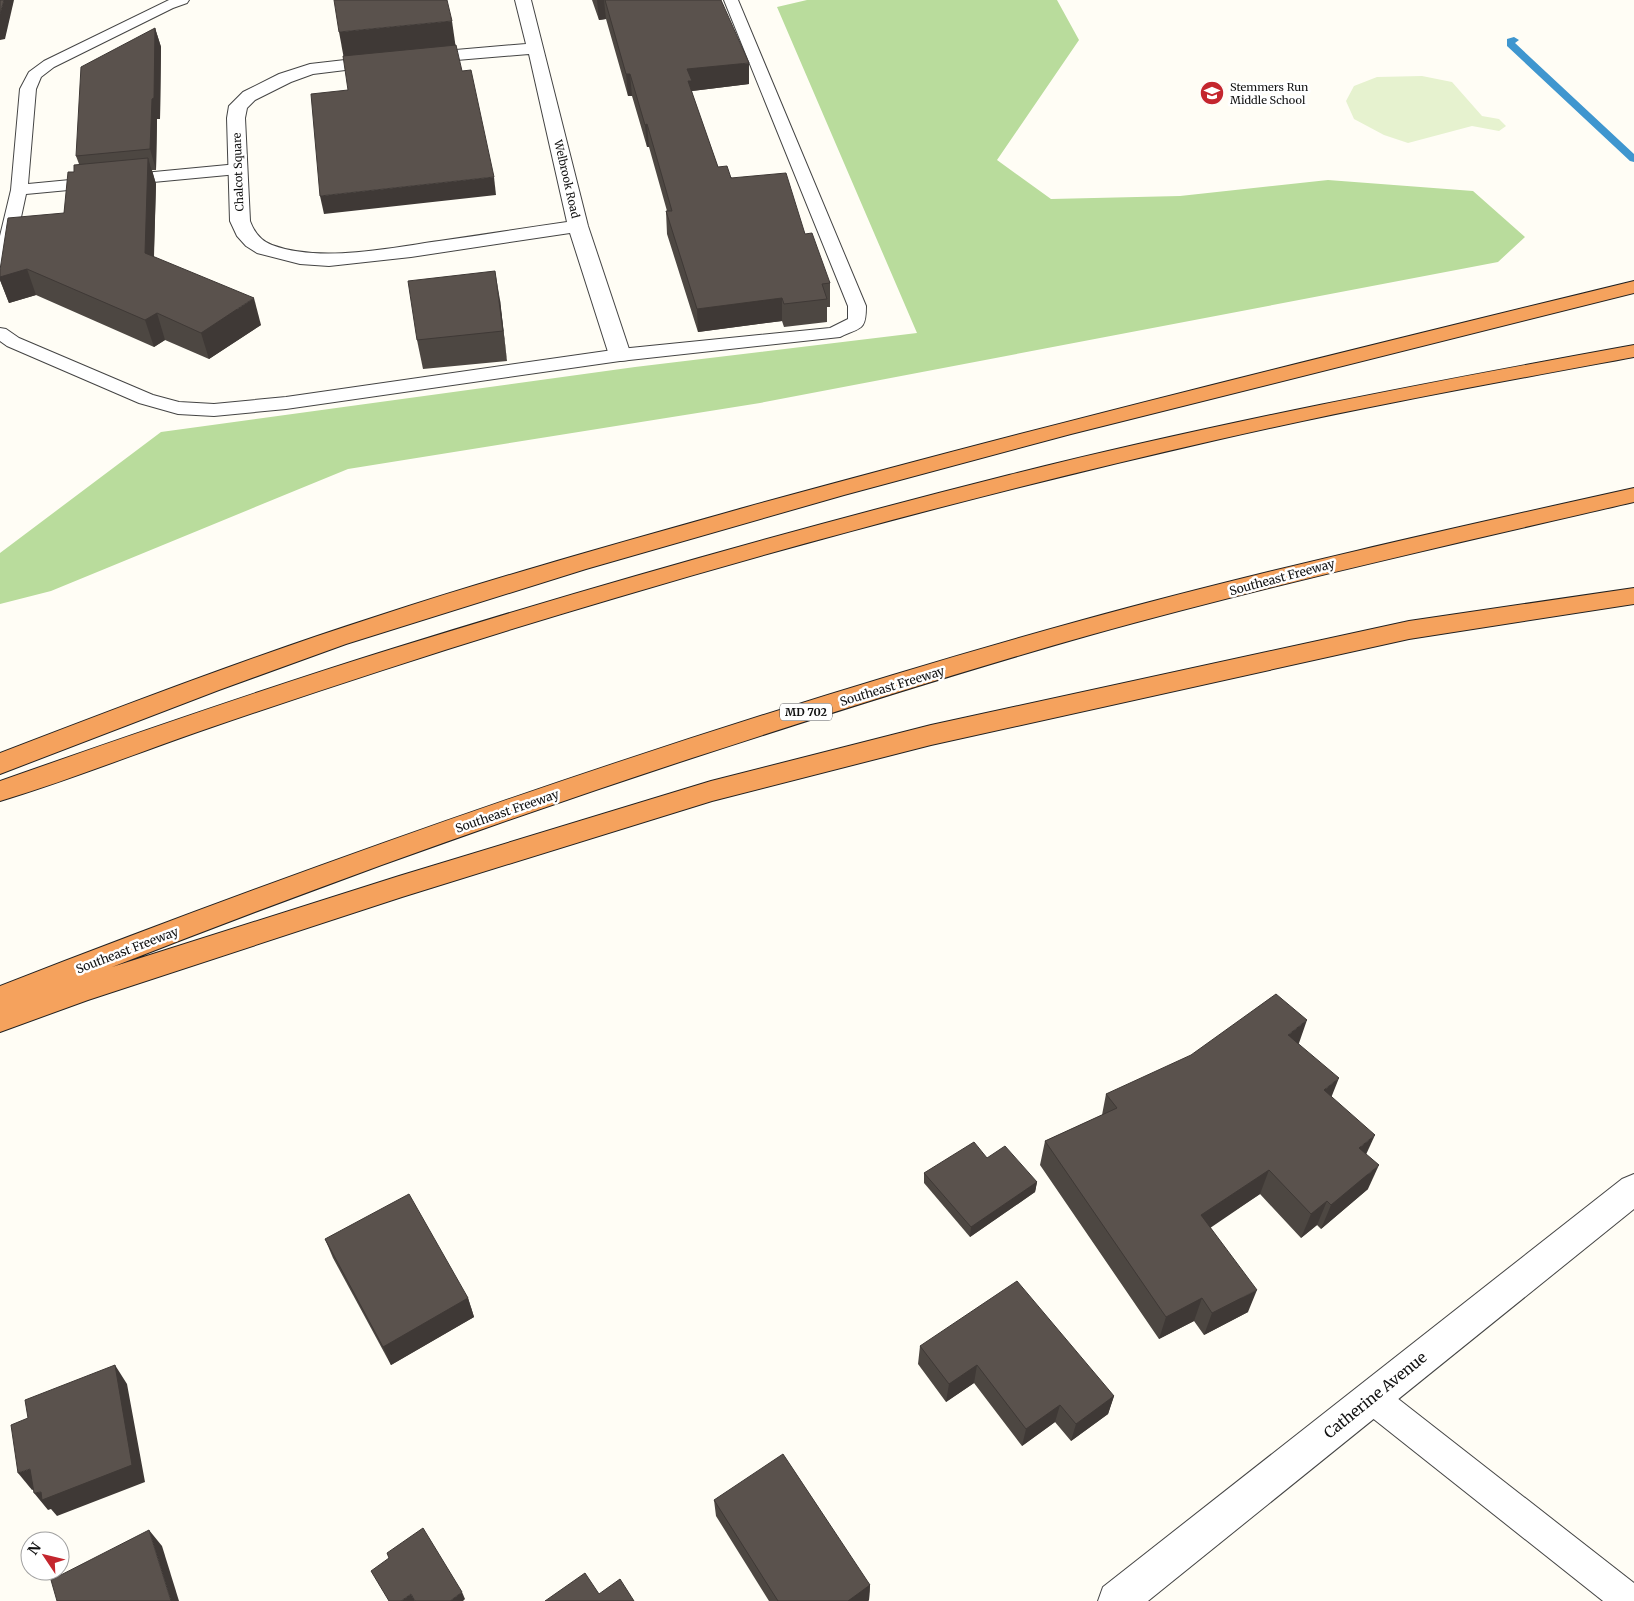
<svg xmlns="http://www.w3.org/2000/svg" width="1634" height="1601" viewBox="0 0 1634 1601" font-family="Merriweather,serif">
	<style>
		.forest { fill: #b9dc9c }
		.pitch { fill: #e6f2cf }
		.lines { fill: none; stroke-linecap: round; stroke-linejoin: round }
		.stream { fill: #3f96cf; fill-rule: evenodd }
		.service-casing { stroke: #444; stroke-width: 2 }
		.minor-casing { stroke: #444; stroke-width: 2 }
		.motorway-casing { stroke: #222; stroke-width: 2 }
		.service { fill: #fff; fill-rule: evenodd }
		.minor { fill: #fff; fill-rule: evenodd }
		.motorway { fill: #f5a25d; fill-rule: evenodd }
		.wall { fill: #4d4742 }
		.shaded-wall { fill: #3f3936 }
		.building { fill: #5a524d; stroke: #3f3936 }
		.labels { text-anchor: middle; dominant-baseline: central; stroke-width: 5; stroke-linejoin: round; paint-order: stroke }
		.far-poi-label { font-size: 11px; fill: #111; stroke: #fff; text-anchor: start }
		.far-street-label { font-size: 11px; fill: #111; stroke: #fff }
		.shield { fill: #fff; stroke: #585858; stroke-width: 1 }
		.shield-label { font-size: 11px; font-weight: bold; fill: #111 }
		.street-label { font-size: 12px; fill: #111; stroke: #fff }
		.near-street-label { font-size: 15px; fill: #111; stroke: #fff }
	</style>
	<rect width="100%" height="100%" fill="#fffdf5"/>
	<polygon class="forest" points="807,0 1057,0 1079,40 997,160 1051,199 1180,196 1328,180 1473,191 1525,237 1498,262 760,403 348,469 51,591 0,604 0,553 161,432 635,367 917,333 777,7"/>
	<polygon class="pitch" points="1422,76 1452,82 1482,116 1499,119 1506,126 1499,131 1472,126 1408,143 1384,135 1354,119 1346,101 1354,86 1377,77"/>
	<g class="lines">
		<polygon class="stream" points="1514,37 1519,40 1515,43 1634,154 1634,162 1630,161 1507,46 1507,39"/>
		<g class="service-casing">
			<g id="service">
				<polygon points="169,0 189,0 187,3 173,8 54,67 41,77 36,89 28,184 238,164 244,166 246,169 244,172 238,174 26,194 9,273 6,277 0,278 0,236 11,190 20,89 29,72 44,61"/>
				<path d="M724 0H738L866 306C866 331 861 327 840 337L620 361 286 409 214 416 178 414 139 403 7 346 0 341V328L6 329 19 338 153 395 179 402 214 404 286 397 620 349 830 328 848 319V306Z"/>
				<polygon points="1372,1383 1383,1387 1634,1583 1634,1601 1603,1601 1361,1409 1357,1398 1361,1387"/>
			</g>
		</g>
		<g class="minor-casing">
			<g id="minor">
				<path d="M515 0H531L588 226 631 355 628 360 620 361 612 360 609 355 570 233 411 257 329 266 300 264 257 253 246 246 237 236 230 221 227 118 229 106 243 92 279 74 310 64 380 56 386 57 389 61 386 65 313 74 291 82 255 100 247 108 245 118 250 221C254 232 261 241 272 245 320 263 389 248 439 241 482 235 524 228 567 222L529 54 421 63 415 62 412 58 415 54 421 53 526 44Z"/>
				<polygon points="1634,1174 1634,1209 1148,1601 1098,1601 1103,1587 1622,1179"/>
			</g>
		</g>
		<g class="motorway-casing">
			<g id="motorway">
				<path d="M1634 281V293L1071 434 844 495 586 569 346 644 219 690 0 774V753C125 705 250 657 378 616 500 576 623 542 747 507 1041 426 1338 353 1634 281Z"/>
				<path d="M1634 345V357C1494 383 1355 408 1216 440 1014 486 814 539 615 598 479 638 343 682 209 728 139 752 70 780 0 801V781C131 735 263 689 395 648 598 585 803 527 1009 475 1216 423 1425 383 1634 345Z"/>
				<path d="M1634 488V502C1452 544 1270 585 1090 635 956 673 824 715 692 758 497 822 303 892 112 967L399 876 711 781 931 725 1409 621 1634 588V604L1409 639 931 745 712 801 402 897 88 1000 0 1032V986C355 848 715 722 1083 620 1265 570 1449 529 1634 488Z"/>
			</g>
		</g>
		<use href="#service" class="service"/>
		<use href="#minor" class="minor"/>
		<use href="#motorway" class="motorway"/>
	</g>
	<g class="wall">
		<polygon points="592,0 721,0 749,84 692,91 692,94 718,167 805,234 830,283 830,307 827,307 827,322 784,327 782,321 698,332 667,234 666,211 667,211 649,147 647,147 632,96 628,96 606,19 599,20"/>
		<polygon points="155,28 161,47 160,119 157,119 156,170 152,170 156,184 154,257 261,325 209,359 165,340 154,347 36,295 9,303 0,280 0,270 64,213 74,172 79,164 76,156"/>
		<polygon points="500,300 507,361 423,369 417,340"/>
		<polygon points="1299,1044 1366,1154 1368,1189 1321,1229 1317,1225 1301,1238 1260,1194 1210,1227 1248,1312 1204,1335 1194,1321 1159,1339 1040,1165 1045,1141 1102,1115 1106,1094"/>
		<polygon points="924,1173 1037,1182 1035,1192 970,1237 924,1183"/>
		<polygon points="325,1239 468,1298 474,1317 391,1365 333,1258"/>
		<polygon points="920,1346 1114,1396 1108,1414 1071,1441 1055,1422 1022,1446 974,1383 946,1402 918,1364"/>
		<polygon points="714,1500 870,1585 869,1600 868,1601 769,1601 716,1516"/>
	</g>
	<g class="shaded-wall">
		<polygon points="4,0 14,0 5,39 0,40 0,14"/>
		<polygon points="597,0 604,0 606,19 599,20"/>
		<polygon points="452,21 456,49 344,59 339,32"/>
		<polygon points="155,28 161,47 160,119 157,119 156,170 150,149"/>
		<polygon points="749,63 749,84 692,91 693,103 689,103 687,69"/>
		<polygon points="626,74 630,74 632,96 628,96"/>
		<polygon points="647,124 649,147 647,147 645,125"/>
		<polygon points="148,158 156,184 153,279 145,253"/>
		<polygon points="494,177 496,195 324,214 320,196"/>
		<polygon points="27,269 36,295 9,303 0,280 0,277"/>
		<polygon points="495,271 500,300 507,361"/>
		<polygon points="254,298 261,325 209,359 201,333"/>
		<polygon points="782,298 782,321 698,332 697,309"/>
		<polygon points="157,313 165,340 154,347 145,320"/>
		<polygon points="1307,1020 1298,1046 1288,1035"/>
		<polygon points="1339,1078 1329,1103 1324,1090"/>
		<polygon points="1375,1135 1364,1159 1359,1148"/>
		<polygon points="1379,1165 1368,1189 1321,1229 1331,1205"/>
		<polygon points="1269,1170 1260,1194 1194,1239 1201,1215"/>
		<polygon points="1037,1182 1035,1192 970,1237 971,1227"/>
		<polygon points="1327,1201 1317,1225 1301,1238 1311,1214"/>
		<polygon points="1257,1290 1248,1312 1204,1335 1212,1313"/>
		<polygon points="468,1298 474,1317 391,1365 383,1347"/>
		<polygon points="1202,1298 1194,1321 1159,1339 1166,1317"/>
		<polygon points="115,1365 127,1384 145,1482 57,1516 51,1509 48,1510 34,1493 41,1492"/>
		<polygon points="977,1365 974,1383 946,1402 949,1384"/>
		<polygon points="1114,1396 1108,1414 1071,1441 1076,1424"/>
		<polygon points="1060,1405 1055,1422 1022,1446 1026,1429"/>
		<polygon points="30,1469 45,1486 32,1490 18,1473"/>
		<polygon points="149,1530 162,1546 179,1601 171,1601"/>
		<polygon points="870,1585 869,1600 868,1601 848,1601"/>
		<polygon points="462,1592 465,1599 463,1601 450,1601"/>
		<polygon points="411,1594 415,1601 401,1601"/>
	</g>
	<g class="building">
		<polygon points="0,0 4,0 0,14"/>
		<polygon points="334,0 447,0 452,21 339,32"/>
		<polygon points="605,0 721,0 749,63 687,69 692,81 688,81 718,167 727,166 731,178 786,173 805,234 812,233 830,283 822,284 827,299 784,304 782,298 697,309 666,211 672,211 647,124 645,125 630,74 626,74"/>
		<polygon points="155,28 154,98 152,99 150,149 76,156 81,67"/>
		<polygon points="456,45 462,71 471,70 494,177 320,196 311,94 348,90 343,56"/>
		<polygon points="148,158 145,253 254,298 201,333 157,313 145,320 27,269 0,277 0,270 8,218 64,213 68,172 74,172 74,165"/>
		<polygon points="495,271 503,331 417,340 408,281"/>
		<polygon points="1276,994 1307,1020 1288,1035 1339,1078 1324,1090 1375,1135 1359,1148 1379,1165 1331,1205 1327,1201 1311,1214 1269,1170 1201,1215 1257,1290 1212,1313 1202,1298 1166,1317 1045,1141 1117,1108 1106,1094 1191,1055"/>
		<polygon points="974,1142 987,1158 1005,1146 1037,1182 971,1227 924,1173"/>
		<polygon points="409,1194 468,1298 383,1347 325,1239"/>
		<polygon points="1017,1281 1114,1396 1076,1424 1060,1405 1026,1429 977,1365 949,1384 920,1346"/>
		<polygon points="115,1365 132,1465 42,1500 41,1492 34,1493 30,1469 18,1473 11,1425 28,1418 25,1400"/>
		<polygon points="783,1454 870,1585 848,1601 778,1601 714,1500"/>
		<polygon points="423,1528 462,1592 450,1601 415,1601 411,1594 401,1601 389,1601 371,1571 389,1558 387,1553"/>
		<polygon points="149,1530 171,1601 57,1601 51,1580"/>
		<polygon points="585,1573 599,1594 620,1579 634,1601 545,1601"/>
	</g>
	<defs>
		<g id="school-disc" transform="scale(1.25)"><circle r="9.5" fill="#c4262e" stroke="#fff"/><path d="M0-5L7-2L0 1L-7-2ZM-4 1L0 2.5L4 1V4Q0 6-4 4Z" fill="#fff"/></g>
	</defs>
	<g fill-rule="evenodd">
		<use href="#school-disc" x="1212" y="93"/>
	</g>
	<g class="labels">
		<g class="far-poi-label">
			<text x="1230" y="87">Stemmers Run<tspan x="1230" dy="13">Middle School</tspan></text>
		</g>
		<g class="far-street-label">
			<text transform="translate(238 172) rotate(-92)">Chalcot Square</text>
			<text transform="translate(567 179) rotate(77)">Welbrook Road</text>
		</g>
		<rect class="shield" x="780" y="703.5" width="52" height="17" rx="4"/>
		<g class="shield-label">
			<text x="806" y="712">MD 702</text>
		</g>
		<g class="street-label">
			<text transform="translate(1282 577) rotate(-15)">Southeast Freeway</text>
			<text transform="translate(892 686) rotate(-17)">Southeast Freeway</text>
			<text transform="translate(507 811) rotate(-19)">Southeast Freeway</text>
			<text transform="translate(127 950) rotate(-21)">Southeast Freeway</text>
		</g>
		<g class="near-street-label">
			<text transform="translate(1375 1395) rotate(-39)">Catherine Avenue</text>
		</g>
	</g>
	<g transform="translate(45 1556) rotate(305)"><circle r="24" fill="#ffffff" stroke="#a0a0a0"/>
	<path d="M0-4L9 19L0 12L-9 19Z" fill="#c4262e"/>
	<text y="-8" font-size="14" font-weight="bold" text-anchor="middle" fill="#111111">N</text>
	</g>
</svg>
